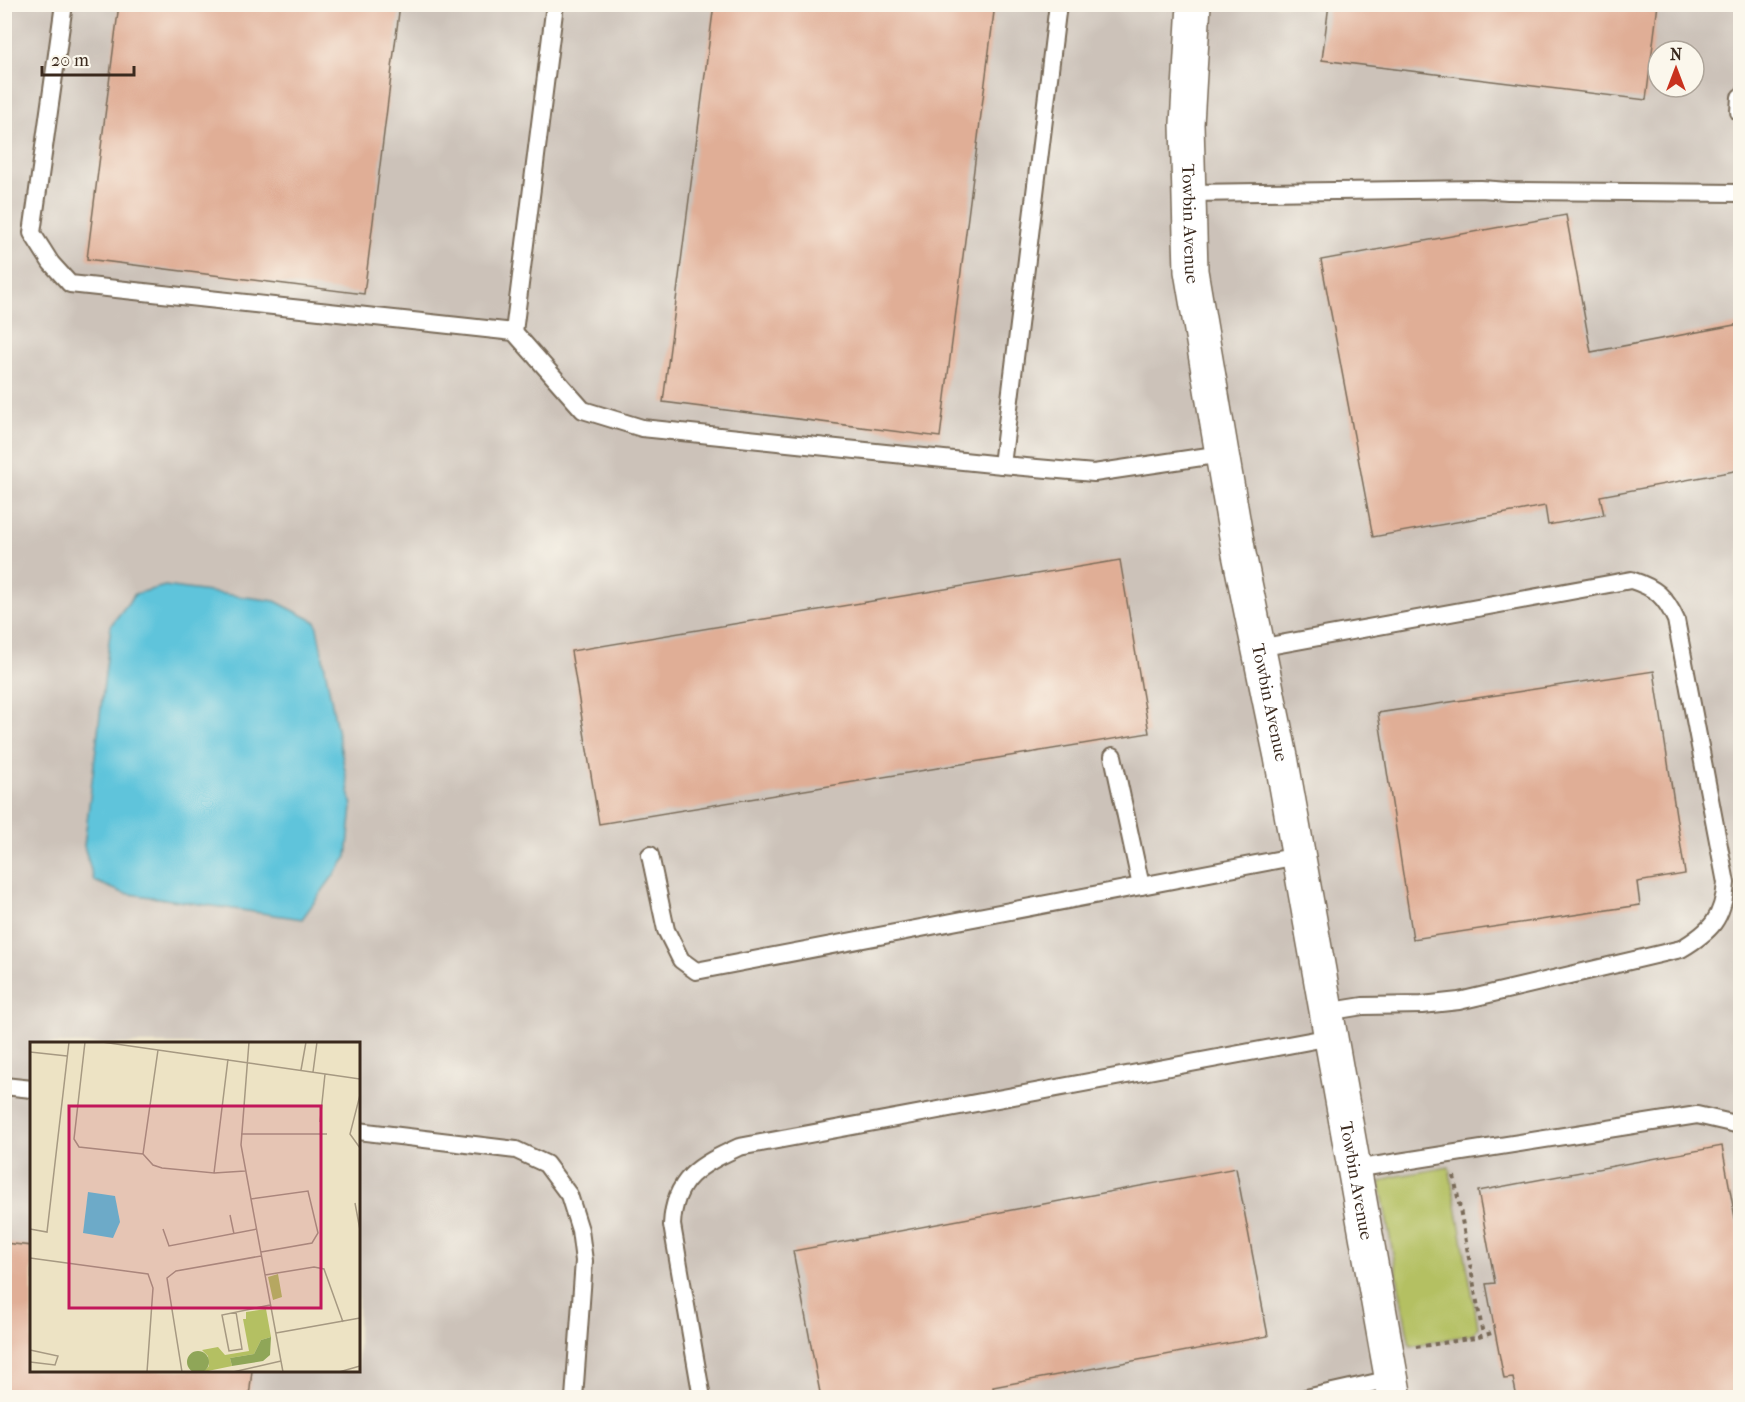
<svg xmlns="http://www.w3.org/2000/svg" width="1745" height="1402" viewBox="0 0 1745 1402" font-family="'IM FELL French Canon',serif">
	<style>
		.industrial { fill: #ccc2b9; fill-rule: evenodd }
		.green { fill: #b4c062; stroke: #787540; stroke-width: 1.5 }
		.water { fill: #5ec4db; stroke: #4c777c; stroke-width: 1.5 }
		.building { fill: #e0ae96 }
		.lines { fill: none; stroke-linecap: round; stroke-linejoin: round }
		.service-casing { stroke: #796b58; stroke-width: 20 }
		.tertiary-casing { stroke: #796b58; stroke-width: 36 }
		.path { stroke: #796b58; stroke-width: 4; stroke-dasharray: 4.5 4.5; stroke-linecap: butt }
		.service { stroke: #fff; stroke-width: 16 }
		.tertiary { stroke: #fff; stroke-width: 33 }
		.labels { text-anchor: middle; dominant-baseline: central; stroke-width: 4.5; stroke-linejoin: round; paint-order: stroke }
		.street-label { font-size: 18px; fill: #3b2a1e; stroke: #fbf7ec }
		.inset-road { fill: none; stroke: #a69982; stroke-width: 1.5 }
		.view { fill: #c2185b; fill-opacity: 0.15; stroke: #c2185b; stroke-width: 3 }
		.inset-edge { fill: none; stroke: #3b2a1e; stroke-width: 3 }
	</style>
	<rect width="100%" height="100%" fill="#fbf7ec"/>
	<filter id="ink" filterUnits="userSpaceOnUse"><feTurbulence type="fractalNoise" baseFrequency=".0167" numOctaves="2"/><feDisplacementMap in="SourceGraphic" scale="12" xChannelSelector="R" yChannelSelector="G"/><feConvolveMatrix kernelMatrix="1 2 1 2 8 2 1 2 1" color-interpolation-filters="sRGB"/></filter>
	<filter id="wash" filterUnits="userSpaceOnUse"><feTurbulence type="fractalNoise" baseFrequency=".008" numOctaves="4" result="noise"/><feDisplacementMap in="SourceGraphic" scale="24" xChannelSelector="R" yChannelSelector="G"/><feGaussianBlur stdDeviation="1.35" result="paint"/><feColorMatrix in="noise" values="0 0 0 0 0 0 0 0 0 0 0 0 0 0 0 0 0 1.4 0 .05"/><feComposite in="paint" operator="in"/></filter>
	<g filter="url(#wash)">
		<rect width="100%" height="100%" fill="#ede3c4"/>
		<path class="industrial" d="M5 5H1740V1397H5ZM1658 51H1694V87H1658ZM32 1044H358V1370H32Z"/>
		<polygon class="green" points="1449,1167 1478,1326 1474,1334 1410,1346 1380,1183 1392,1177"/>
		<polygon class="water" points="165,586 275,601 316,622 352,806 347,857 302,919 123,893 94,881 84,846 111,625 135,594"/>
		<g id="blocks">
			<g class="building">
				<polygon points="119,4 400,4 364,294 87,259"/>
				<polygon points="714,4 995,4 940,437 663,402"/>
				<polygon points="1329,4 1658,4 1646,100 1322,60"/>
				<polygon points="1566,215 1591,352 1740,324 1740,470 1600,496 1604,515 1548,525 1545,506 1373,537 1321,260"/>
				<polygon points="1120,560 1149,733 599,824 571,651"/>
				<polygon points="1654,671 1685,874 1637,882 1640,905 1413,939 1378,713"/>
				<polygon points="1722,1146 1740,1245 1740,1398 1517,1398 1513,1378 1504,1379 1495,1332 1486,1284 1495,1283 1478,1191"/>
				<polygon points="1236,1168 1268,1336 993,1387 995,1398 821,1398 793,1251"/>
				<polygon points="4,1243 32,1246 32,1370 252,1370 249,1398 4,1398"/>
			</g>
		</g>
	</g>
	<g filter="url(#ink)">
		<use href="#blocks" fill-opacity="0" stroke="#796b58" stroke-width="1.5"/>
		<g class="lines">
			<g class="service-casing">
				<g id="service">
					<polyline points="64,4 32,233 51,263 70,284 514,332 583,410 642,428 1002,465 1058,4"/>
					<polyline points="1739,112 1740,97"/>
					<polyline points="1189,193 1481,189 1508,191 1740,193"/>
					<polyline points="514,332 555,4"/>
					<polyline points="1002,465 1094,473 1222,454"/>
					<path d="M1258 648 1631 580C1656 588 1665 596 1676 620L1726 883C1723 919 1711 931 1681 949L1459 1001 1422 1005 1363 1006 1326 1012"/>
					<polyline points="1113,756 1141,886"/>
					<polyline points="650,855 666,930 681,960 696,971 1298,856"/>
					<polyline points="4,1086 32,1089"/>
					<polyline points="358,1131 516,1150 546,1164 569,1195 580,1230 584,1261 574,1398"/>
					<polyline points="1354,1169 1697,1115 1740,1125"/>
					<path d="M702 1398 672 1225C674 1178 700 1165 739 1147L1331 1037"/>
					<polyline points="1306,1398 1391,1379"/>
				</g>
			</g>
			<g class="tertiary-casing">
				<g id="tertiary">
					<path id="s1" d="M1194 4 1187 124 1191 271 1239 554 1281 757 1395 1398"/>
				</g>
			</g>
			<g class="path">
				<polyline points="1454,1176 1483,1335"/>
				<polyline points="1416,1347 1475,1338 1495,1332"/>
			</g>
			<use href="#service" class="service"/>
			<use href="#tertiary" class="tertiary"/>
		</g>
	</g>
	<g class="labels">
		<g class="street-label">
			<text stroke="none"><textPath href="#s1" startOffset="220">Towbin Avenue</textPath></text>
			<text stroke="none"><textPath href="#s1" startOffset="706">Towbin Avenue</textPath></text>
			<text stroke="none"><textPath href="#s1" startOffset="1192">Towbin Avenue</textPath></text>
		</g>
	</g>
	<g transform="translate(30 1042)">
		<rect width="330" height="330" fill="#ede3c4"/>
		<path d="M248 232 252 255 243 258 238 235ZM236 267 241 295 231 298 224 312 200 316 202 324 173 330 179 324 178 314 172 308 188 305 195 313 219 309 213 277H216V270Z" fill="#b4c062"/>
		<path d="M241 295 240 313 233 319 202 324 200 316 224 312 231 298ZM157 320a11 11 0 1 1 22 0a11 11 0 1 1-22 0Z" fill="#8fa658"/>
		<path d="M58 150 85 154 90 180 83 196 53 191Z" fill="#5ec4db"/>
		<path class="inset-road" d="M55 0 44 97 49 105 113 112 123 123 132 126 184 131 198 17M72 0 330 37M219 0 211 103 253 330M0 10 37 14M271 28 276 0M283 30 287 0M330 53 320 92 330 106M290 80 295 32M211 92H297M113 112 128 8M184 131 215 129M221 157 278 149 288 191 282 201 231 210M325 161 330 188M200 173 204 192M0 187 17 190 39 0M133 187 139 204 227 187M0 216 118 232 123 246 117 330M235 233 284 225 294 227 313 280M206 270 212 307 199 309 192 273 240 263M246 291 330 276M0 308 28 314 25 323 0 320M152 330 137 236 146 229 231 214M203 330 251 319M309 330 330 324"/>
		<path class="view" d="M39 64H291V266H39Z"/>
		<rect width="330" height="330" class="inset-edge"/>
	</g>
	<rect width="1745" height="1402" fill="none" stroke="#fbf7ec" stroke-width="24"/>
	<g transform="translate(1676 69)"><circle r="28" fill="#fbf7ec" stroke="#aea59a" stroke-width="1.5"/>
	<path d="M0-4.5L10 22L0 15L-10 22Z" fill="#c8321e"/>
	<text y="-9" font-size="16" font-weight="bold" text-anchor="middle" fill="#3b2a1e">N</text>
	</g>
	<path d="M42 66v9h92v-9" fill="none" stroke="#3b2a1e" stroke-width="3"/>
	<text x="51" y="66" font-size="18" fill="#3b2a1e" stroke="#fbf7ec" stroke-width="4.5" paint-order="stroke">20 m</text>
</svg>
